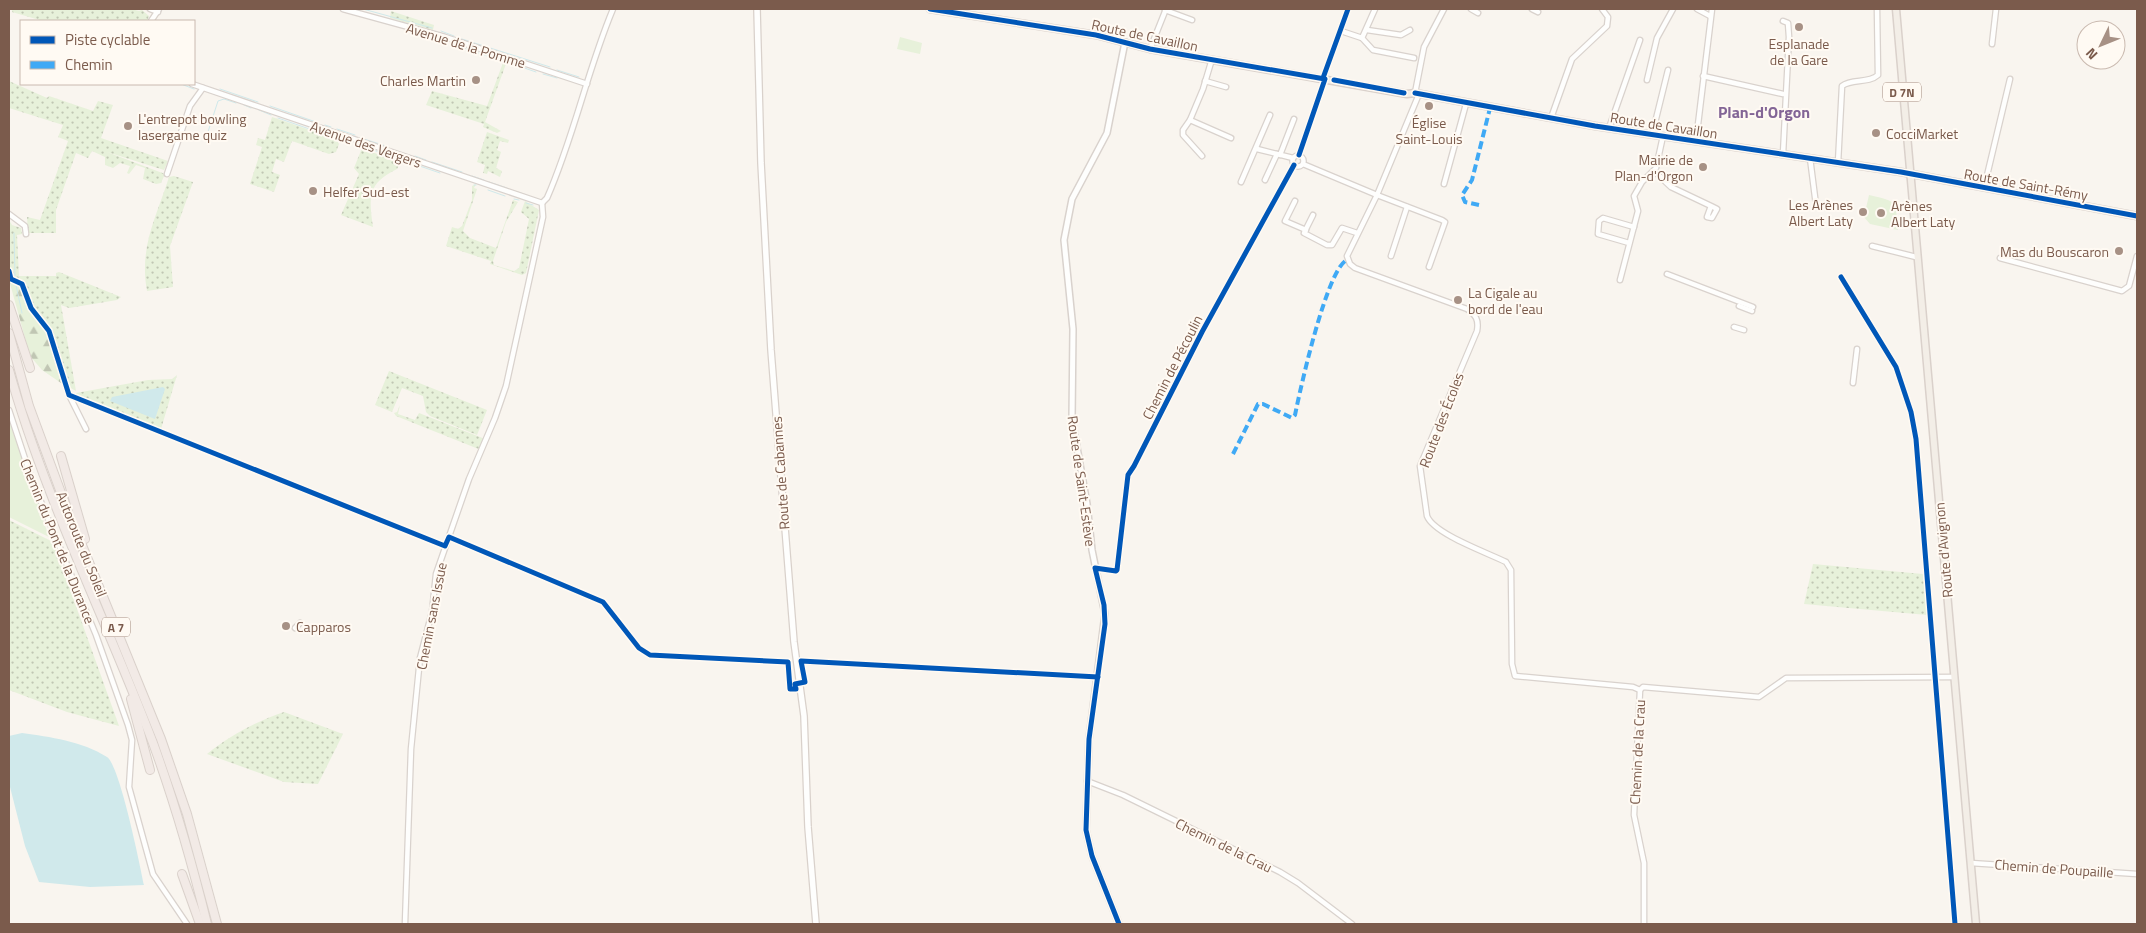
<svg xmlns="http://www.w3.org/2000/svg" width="2146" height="933" viewBox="0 0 2146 933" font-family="'Titillium Web',sans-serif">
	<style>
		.grass { fill: url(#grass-dots) }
		.forest { fill: url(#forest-firs) }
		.pitch { fill: #e7f1da }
		.water { fill: #d0e9eb }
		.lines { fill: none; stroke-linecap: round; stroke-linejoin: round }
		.stream { stroke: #d0e9eb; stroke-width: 1 }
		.minor-casing { stroke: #d9d2cd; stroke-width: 7 }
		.tertiary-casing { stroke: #d9d2cd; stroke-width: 8 }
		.secondary-casing { stroke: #d9d1cb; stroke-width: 8 }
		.primary-casing { stroke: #dad1cb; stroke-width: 9 }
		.motorway-casing { stroke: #dad1cb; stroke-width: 10 }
		.minor { stroke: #fefefd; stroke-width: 4.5 }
		.tertiary { stroke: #fefefd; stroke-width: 5 }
		.secondary { stroke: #fefefd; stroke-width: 5.5 }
		.primary { stroke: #f3eee7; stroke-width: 6 }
		.motorway { stroke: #f2eae6; stroke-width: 8 }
		.quiet { stroke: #3fa9f5; stroke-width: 4; stroke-dasharray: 8 4; stroke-linecap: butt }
		.cycleway-casing { stroke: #fffaf3; stroke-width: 8 }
		.cycleway { stroke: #0057b8; stroke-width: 5 }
		.poi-dot { fill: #a79185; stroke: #fffaf3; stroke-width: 2 }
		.labels { text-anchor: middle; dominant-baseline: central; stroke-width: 4; stroke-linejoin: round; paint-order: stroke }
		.shield { fill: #fffaf3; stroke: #a38b7e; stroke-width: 1 }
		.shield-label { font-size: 12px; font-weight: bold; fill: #7b5b4c }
		.street-label { font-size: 14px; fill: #7b5b4c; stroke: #fffaf3 }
		.poi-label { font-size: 14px; fill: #7b5b4c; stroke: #fffaf3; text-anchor: start }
		.quarter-label { font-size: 16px; font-weight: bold; fill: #836596; stroke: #fffaf3 }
	</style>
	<defs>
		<pattern id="grass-dots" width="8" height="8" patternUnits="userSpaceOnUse" patternTransform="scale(1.25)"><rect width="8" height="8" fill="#e7f1da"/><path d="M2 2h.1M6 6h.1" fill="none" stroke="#c0c6b3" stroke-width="1.8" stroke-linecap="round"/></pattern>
		<pattern id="forest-firs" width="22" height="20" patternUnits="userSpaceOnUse" patternTransform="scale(1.25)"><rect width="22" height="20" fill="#e7f1da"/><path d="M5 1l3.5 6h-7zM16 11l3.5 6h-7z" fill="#c0c6b3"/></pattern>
	</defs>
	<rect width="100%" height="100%" fill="#f9f5ef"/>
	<g class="grass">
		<polygon points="12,9 131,9 139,11 142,10 149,16 147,21 43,21 12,12"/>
		<polygon points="391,11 434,25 433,30 390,18"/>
		<polygon points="504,60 507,61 485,122 501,131 497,133 483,127 484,124 426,105 432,91 487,106"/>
		<polygon points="9,81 47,98 49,96 93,111 98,101 113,105 101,138 168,161 164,170 107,152 165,174 161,183 156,184 143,179 145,168 136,165 129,174 127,173 130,166 120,163 113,168 105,165 105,157 92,151 88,158 76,153 56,210 56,233 28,233 27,217 40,220 68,141 58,137 63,125 9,108"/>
		<polygon points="272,117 336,139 339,144 336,152 329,154 292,141 284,162 276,159 272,172 280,175 274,192 250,184 262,147 256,145 258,138 265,140"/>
		<polygon points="487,132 509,140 508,143 500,141 497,150 501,152 496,168 502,171 500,177 488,171 487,174 483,173 485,165 477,162"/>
		<path d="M362 148 400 163 397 169C367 184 369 196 373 227L341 215 359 174 354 168Z"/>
		<path d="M174 176 193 182 170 246 173 287 147 291C139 247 156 218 169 177Z"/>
		<polygon points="476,184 474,188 477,189 463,231 470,238 496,248 513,200 518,202 506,222 493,261 494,265 514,271 519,268 529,219 521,212 525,201 539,210 526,273 522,275 490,264 495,251 491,261 446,246 452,227 458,229 462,226 472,200 472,186"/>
		<polygon points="9,220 12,225 21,228 22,234 17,235 19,276 56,276 56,273 59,272 121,297 117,300 69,308 61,305 76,391 67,386 32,307 26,285 11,277 9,263"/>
		<polygon points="389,371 487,410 477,435 430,416 426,412 423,396 402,388 392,412 375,405"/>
		<polygon points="177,375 161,429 76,395 76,393 148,380 172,379"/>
		<polygon points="400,405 398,414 415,420 419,413 485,439 481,450 396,416 394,413 397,412"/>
		<polygon points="9,520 53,542 119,726 67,712 9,690"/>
		<polygon points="1813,564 1923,574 1927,615 1804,604"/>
		<path d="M284 712 343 734 318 784 284 782 207 754C231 735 255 722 284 712Z"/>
	</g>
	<polygon class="forest" points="9,280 13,283 20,285 28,307 47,330 61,383 42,370 30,356"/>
	<g class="pitch">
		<polygon points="900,37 922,43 920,54 897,49"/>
		<path d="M1869 195C1899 202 1895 200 1898 230L1870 224 1864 217Z"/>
		<polygon points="9,420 49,537 9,517"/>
	</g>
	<g class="water">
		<polygon points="163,387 165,389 155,419 110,401 112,397"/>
		<path d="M22 733C50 737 82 741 107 757 120 766 140 865 144 885L90 887 39 882 25 846 9 783V736Z"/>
	</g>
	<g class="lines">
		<g class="stream">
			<polyline points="363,9 432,28"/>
			<polyline points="441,31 454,36"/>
			<polyline points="462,39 550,67"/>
			<polyline points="464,48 496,59"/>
			<polyline points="504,61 506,62"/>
			<polyline points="513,64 536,72"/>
			<polyline points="557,70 579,77"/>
			<polyline points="543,74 557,78"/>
			<polyline points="181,84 194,89"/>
			<polyline points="220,89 258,102"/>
			<polyline points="244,105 251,108"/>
			<polyline points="270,106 316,122"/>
			<polyline points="259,110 271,115"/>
			<polyline points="278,118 335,138"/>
			<polyline points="325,125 331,127"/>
			<polyline points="337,129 355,135"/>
			<polyline points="206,138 218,101 224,99 236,103"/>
			<polyline points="364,139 386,146"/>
			<polyline points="356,144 440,173"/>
			<polyline points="415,156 426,160"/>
			<polyline points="432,162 462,172"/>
			<polyline points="472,176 484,180"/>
			<polyline points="489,182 507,188"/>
			<polyline points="474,185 476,185"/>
			<polyline points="488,190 505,196"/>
			<polyline points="518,192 529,196"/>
			<polyline points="514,199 519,200"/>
			<polyline points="526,203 533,205"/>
			<polyline points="14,233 15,277"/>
			<polyline points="16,285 22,313"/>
		</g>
		<g class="minor-casing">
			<g id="minor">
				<polyline points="150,9 158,12"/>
				<polyline points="343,9 445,37 587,84"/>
				<polyline points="1471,9 1478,13"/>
				<polyline points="1532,9 1538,12"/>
				<polyline points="1697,9 1710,16"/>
				<polyline points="1165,10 1192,20"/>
				<polyline points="151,21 159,9"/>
				<polyline points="1783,21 1788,23 1789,37 1783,154"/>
				<polyline points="1367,30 1401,35 1410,30"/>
				<polyline points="1341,31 1362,38 1375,9"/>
				<polyline points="1362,38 1373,50 1414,58"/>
				<polyline points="1992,44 1996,9"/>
				<polyline points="1150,49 1166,9"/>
				<polyline points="1212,59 1203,89 1190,120 1231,138"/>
				<polyline points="1703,76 1783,94"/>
				<polyline points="1323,78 1348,9"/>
				<polyline points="1647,80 1657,38 1673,9"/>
				<polyline points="1205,81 1226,87"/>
				<polyline points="192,84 542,203"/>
				<polyline points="1415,93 1424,47 1444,9"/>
				<path d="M1419 94 1377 195 1347 256 1350 264 1355 268 1467 309C1476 315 1479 320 1477 331L1420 466 1427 516C1434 534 1488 553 1506 562L1511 570 1512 664 1515 676 1633 687 1640 690"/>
				<polyline points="1551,118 1572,59 1607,26 1608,17 1602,9"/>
				<polyline points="1190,120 1183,130 1183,135 1202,156"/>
				<polyline points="1609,128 1640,40"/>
				<polyline points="1652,135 1668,70"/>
				<polyline points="1696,141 1712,9"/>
				<polyline points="1257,149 1293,158"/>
				<polyline points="1280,155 1294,119"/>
				<polyline points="1299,155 1325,79"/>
				<circle cx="1298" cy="161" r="5.5"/>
				<polyline points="1810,158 1816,205"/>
				<path d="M1838 163 1842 86C1852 78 1868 84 1878 75L1877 9"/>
				<polyline points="1303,164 1377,195 1442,220 1445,222 1429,267"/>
				<polyline points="1654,171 1671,187 1711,206 1717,209 1712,218 1707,217 1711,206"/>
				<polyline points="167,174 190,106 203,88"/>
				<polyline points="1265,180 1277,154"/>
				<polyline points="1241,182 1270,115"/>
				<polyline points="1444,184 1466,104"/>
				<polyline points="1984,188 2010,79"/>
				<polyline points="1295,201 1285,221 1306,230"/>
				<path d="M542 203 547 198C574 137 587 71 613 9"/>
				<polyline points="9,214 25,226 26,234"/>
				<polyline points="1313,215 1304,233 1327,245 1332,245 1342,228 1357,233"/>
				<polyline points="1629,243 1598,234 1599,221 1603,218 1634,227"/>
				<polyline points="1872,246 1916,257"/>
				<polyline points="1391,256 1407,207"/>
				<polyline points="2000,258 2122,291 2129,286 2137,256"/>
				<polyline points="9,271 11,279 22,284 31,308 49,331 69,395 86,429"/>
				<polyline points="1667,274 1753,307"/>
				<polyline points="1620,280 1638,211 1634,196 1642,182 1656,168 1663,136"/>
				<polyline points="1739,306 1752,311"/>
				<polyline points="1734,327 1744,330"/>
				<polyline points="1853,383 1857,349"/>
				<polyline points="9,410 32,480 96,635 128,725 132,740 129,787 153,874 187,924"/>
				<polyline points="1095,568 1116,571 1117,570 1128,475 1134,466 1202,332 1294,165"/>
				<polyline points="295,628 300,623"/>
				<polyline points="797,661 1098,677"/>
				<polyline points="1087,781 1123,795 1280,872 1298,883 1352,924"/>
				<polyline points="1971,863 2137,874"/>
				<polyline points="405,924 411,749 420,658 432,612 436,574 469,479 495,418 506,386 543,217 542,203"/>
				<polyline points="1644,924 1644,863 1634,815 1640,690 1643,687 1759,697 1786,678 1954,677"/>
			</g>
		</g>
		<g class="tertiary-casing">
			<polyline id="tertiary" points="1119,924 1092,856 1086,830 1089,739 1105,614 1092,550 1087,504 1072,419 1073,329 1064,240 1072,199 1107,133 1125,42"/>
		</g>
		<g class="secondary-casing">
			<polyline id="secondary" points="757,9 761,163 771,350 794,642 804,716 808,827 816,924"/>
		</g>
		<g class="primary-casing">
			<g id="primary">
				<polyline points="930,9 1096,35 1150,49 1407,94 1415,93 1595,126 1901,172 2137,216"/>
				<polyline points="1896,9 1976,924"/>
			</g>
		</g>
		<g class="motorway-casing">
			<g id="motorway">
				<polyline points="9,305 30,368"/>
				<polyline points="9,333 29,406 64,501 161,739 187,814 217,924"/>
				<path d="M9 370C45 499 106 619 153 743 175 803 192 863 207 924"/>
				<polyline points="61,456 85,539"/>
				<polyline points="131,699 150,770"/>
				<polyline points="182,874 200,924"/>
			</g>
		</g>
		<use href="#minor" class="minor"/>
		<use href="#tertiary" class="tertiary"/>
		<use href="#secondary" class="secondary"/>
		<use href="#primary" class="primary"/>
		<use href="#motorway" class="motorway"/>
		<g class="quiet">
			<polyline points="1479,205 1465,202 1462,195 1472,180 1490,108"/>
			<path d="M1233 454 1258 404H1263L1292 418 1295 415C1300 390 1327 268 1347 260"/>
		</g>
		<g class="cycleway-casing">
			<g id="cycleway">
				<polyline points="930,9 1096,35 1150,49 1325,79 1299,155"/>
				<polyline points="1323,78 1348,9"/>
				<polyline points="1334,80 1404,93"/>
				<polyline points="1415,93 1595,126 1901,172 2137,216"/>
				<polyline points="9,271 11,279 22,284 31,308 49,331 69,395 445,546 449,537 603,602 639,648 650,655 788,662 790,689 796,689 795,684 805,682 801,661 1098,677"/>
				<polyline points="1841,277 1896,367 1911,412 1916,439 1955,924"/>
				<polyline points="1119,924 1092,856 1086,830 1089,739 1105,624 1104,605 1095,568 1116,571 1117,570 1128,475 1134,466 1202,332 1294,165"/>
			</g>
		</g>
		<use href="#cycleway" class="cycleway"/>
	</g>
	<g class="poi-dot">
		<circle cx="1799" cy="27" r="5"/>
		<circle cx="476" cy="80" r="5"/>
		<circle cx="1429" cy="106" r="5"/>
		<circle cx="128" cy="126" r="5"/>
		<circle cx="1876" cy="133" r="5"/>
		<circle cx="1703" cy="167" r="5"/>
		<circle cx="313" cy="191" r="5"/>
		<circle cx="1863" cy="212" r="5"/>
		<circle cx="1881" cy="213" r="5"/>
		<circle cx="2119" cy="251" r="5"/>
		<circle cx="1458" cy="300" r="5"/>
		<circle cx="286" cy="626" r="5"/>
	</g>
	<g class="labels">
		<g class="shield">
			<rect x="1883" y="82.5" width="38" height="19" rx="4"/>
			<rect x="102" y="617.5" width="28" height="19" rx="4"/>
		</g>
		<g class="shield-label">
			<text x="1902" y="92">D 7N</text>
			<text x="116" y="627">A 7</text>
		</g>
		<g class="street-label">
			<text transform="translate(1145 35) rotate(12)">Route de Cavaillon</text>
			<text transform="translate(466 45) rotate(17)">Avenue de la Pomme</text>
			<text transform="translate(1664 125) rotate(9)">Route de Cavaillon</text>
			<text transform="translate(366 144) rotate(19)">Avenue des Vergers</text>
			<text transform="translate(2026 184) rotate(10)">Route de Saint-Rémy</text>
			<text transform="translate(1172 367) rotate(-63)">Chemin de Pécoulin</text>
			<text transform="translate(1441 420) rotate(-69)">Route des Écoles</text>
			<text transform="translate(780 473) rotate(-94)">Route de Cabannes</text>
			<text transform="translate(1082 481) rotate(82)">Route de Saint-Estève</text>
			<text transform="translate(58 541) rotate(68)">Chemin du Pont de la Durance</text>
			<text transform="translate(82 544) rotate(68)">Autoroute du Soleil</text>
			<text transform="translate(1943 550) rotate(-95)">Route d'Avignon</text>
			<text transform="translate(431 616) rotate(-79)">Chemin sans Issue</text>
			<text transform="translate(1637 752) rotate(-87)">Chemin de la Crau</text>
			<text transform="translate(1224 845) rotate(26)">Chemin de la Crau</text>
			<text transform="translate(2054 868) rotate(4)">Chemin de Poupaille</text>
		</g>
		<g class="poi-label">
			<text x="1799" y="43" text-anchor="middle">Esplanade<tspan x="1799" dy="16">de la Gare</tspan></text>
			<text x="466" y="80" text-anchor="end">Charles Martin</text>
			<text x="138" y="118">L'entrepot bowling<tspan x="138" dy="16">lasergame quiz</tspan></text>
			<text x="1429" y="122" text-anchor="middle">Église<tspan x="1429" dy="16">Saint-Louis</tspan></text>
			<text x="1886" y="133">CocciMarket</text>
			<text x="1693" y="159" text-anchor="end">Mairie de<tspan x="1693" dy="16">Plan-d'Orgon</tspan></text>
			<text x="323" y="191">Helfer Sud-est</text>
			<text x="1853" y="204" text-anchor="end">Les Arènes<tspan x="1853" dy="16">Albert Laty</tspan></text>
			<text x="1891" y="205">Arènes<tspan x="1891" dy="16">Albert Laty</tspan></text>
			<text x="2109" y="251" text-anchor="end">Mas du Bouscaron</text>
			<text x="1468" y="292">La Cigale au<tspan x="1468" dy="16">bord de l'eau</tspan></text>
			<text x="296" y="626">Capparos</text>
		</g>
		<g class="quarter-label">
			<text x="1764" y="112">Plan-d'Orgon</text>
		</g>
	</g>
	<rect width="2146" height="933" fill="none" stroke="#7b5b4c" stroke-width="20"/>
	<rect x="20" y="20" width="175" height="65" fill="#fffaf3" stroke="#cabab0"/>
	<rect x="30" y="36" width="25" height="8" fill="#0057b8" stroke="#cabab0"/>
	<text x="65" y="45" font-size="15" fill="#7b5b4c">Piste cyclable</text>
	<rect x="30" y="61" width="25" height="8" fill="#3fa9f5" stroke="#cabab0"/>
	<text x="65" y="70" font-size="15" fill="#7b5b4c">Chemin</text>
	<g transform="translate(2101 45) rotate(227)"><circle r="24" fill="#fffaf3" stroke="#cabab0"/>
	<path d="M0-4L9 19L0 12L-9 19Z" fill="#a79185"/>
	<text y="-8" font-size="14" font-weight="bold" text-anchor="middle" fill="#7b5b4c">N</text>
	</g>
</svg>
